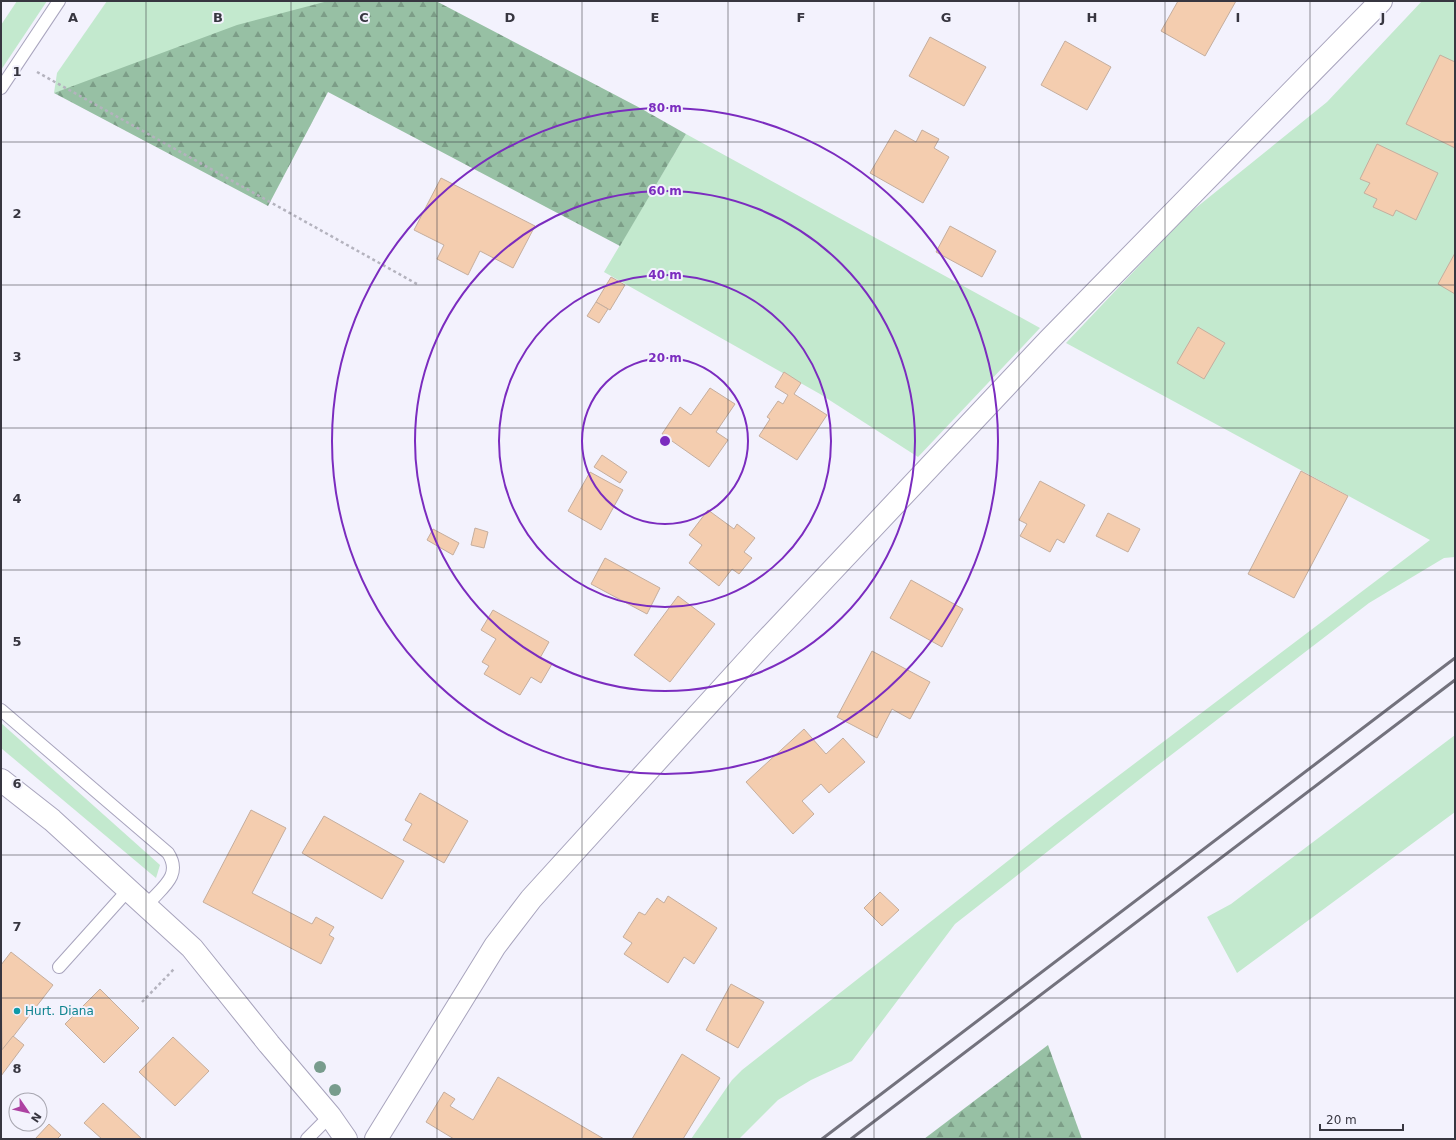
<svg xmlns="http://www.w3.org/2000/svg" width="1456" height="1140" viewBox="0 0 1456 1140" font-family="'DejaVu Sans',sans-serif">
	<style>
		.grass { fill: #c3e9ce }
		.forest { fill: url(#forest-firs) }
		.building { fill: #f4cdaf; stroke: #c5ae9e }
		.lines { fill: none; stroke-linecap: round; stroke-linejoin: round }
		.service-casing { stroke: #a8a4bd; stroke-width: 14 }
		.minor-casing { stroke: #a8a4bd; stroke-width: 24 }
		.path { stroke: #b4b3be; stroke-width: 2.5; stroke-dasharray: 3 3; stroke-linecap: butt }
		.service { stroke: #fff; stroke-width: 12 }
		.minor { stroke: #fff; stroke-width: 22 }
		.rail { stroke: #73727d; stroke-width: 3 }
		.tree { fill: #789c8d }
		.grid { fill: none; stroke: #373640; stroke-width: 1; stroke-opacity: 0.55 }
		.ring { fill: none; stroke: #7b2cbf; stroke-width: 2 }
		.culture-dot { fill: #0f9aa8; stroke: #f3f2fd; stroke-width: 1.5 }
		.labels { text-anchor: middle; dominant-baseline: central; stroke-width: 4; stroke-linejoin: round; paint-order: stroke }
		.culture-label { font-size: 12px; fill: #0d838f; stroke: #f3f2fd; text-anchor: start }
		.grid-label { font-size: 13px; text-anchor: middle; font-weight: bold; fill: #373640; stroke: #f3f2fd; stroke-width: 4; stroke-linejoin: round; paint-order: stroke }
		.centre { fill: #7b2cbf; stroke: #f3f2fd; stroke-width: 2 }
		.ring-label { font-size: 12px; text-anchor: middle; font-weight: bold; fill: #7b2cbf; stroke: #f3f2fd; stroke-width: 4; stroke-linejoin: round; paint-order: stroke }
	</style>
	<defs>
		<pattern id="forest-firs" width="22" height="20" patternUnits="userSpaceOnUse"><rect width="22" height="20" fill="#97c0a4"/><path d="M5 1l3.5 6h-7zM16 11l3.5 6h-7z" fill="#7c9d87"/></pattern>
	</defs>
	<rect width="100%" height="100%" fill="#f3f2fd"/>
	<g class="grass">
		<polygon points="17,1 47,1 1,70 1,25"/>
		<polygon points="107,1 342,1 54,93 57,73"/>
		<polygon points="1422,1 1455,1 1455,557 1444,558 1369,603 1149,772 955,924 852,1061 811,1080 778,1100 739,1139 691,1139 732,1080 742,1070 1056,823 1430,540 1066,343 1187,215 1327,102"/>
		<polygon points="686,134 1040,328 918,457 820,394 604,272"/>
		<polygon points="1,723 160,865 156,878 1,748"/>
		<polygon points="1455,735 1455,812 1237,973 1207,917 1231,904"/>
	</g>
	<g class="forest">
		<polygon points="328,1 436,1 642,109 686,134 620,246 328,92 268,206 54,93 237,25"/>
		<polygon points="1048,1045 1082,1139 924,1139"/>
	</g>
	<g class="building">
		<polygon points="1178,1 1236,1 1205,56 1161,31"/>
		<polygon points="930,37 986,67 964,106 909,76"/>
		<polygon points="1065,41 1111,67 1087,110 1041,85"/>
		<polygon points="1440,55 1455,62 1455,148 1406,124"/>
		<polygon points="895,130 916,142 922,130 939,139 934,148 949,157 923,203 870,173"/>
		<polygon points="1377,144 1438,173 1416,220 1396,210 1393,216 1373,207 1377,199 1364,193 1370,183 1360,179"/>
		<polygon points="441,178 535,226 513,268 480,251 468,275 437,259 444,245 414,230"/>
		<polygon points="950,226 996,251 982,277 936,252"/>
		<polygon points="1455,253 1455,294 1438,284"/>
		<polygon points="611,277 625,285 610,310 596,302"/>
		<polygon points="596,302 608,309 599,323 587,316"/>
		<polygon points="1198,327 1225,343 1204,379 1177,363"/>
		<polygon points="784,372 801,383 794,394 827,415 797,460 759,436 770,419 767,417 778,401 783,404 788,395 775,387"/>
		<polygon points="710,388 735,404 716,432 728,440 709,467 662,434 680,407 691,415"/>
		<polygon points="602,455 627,472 620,483 594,467"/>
		<polygon points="1301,471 1348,496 1294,598 1248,574"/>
		<polygon points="590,472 623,490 601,530 568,511"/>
		<polygon points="1040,481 1085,505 1064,543 1057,539 1050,552 1020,536 1027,524 1019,520"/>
		<polygon points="708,510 734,529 737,524 755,538 744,552 752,558 739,574 732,569 719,586 689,563 702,545 689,535"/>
		<polygon points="1108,513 1140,529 1128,552 1096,536"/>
		<polygon points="475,528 488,532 484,548 471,545"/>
		<polygon points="433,529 459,543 453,555 427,540"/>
		<polygon points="605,558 660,588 647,614 591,584"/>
		<polygon points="911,580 963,609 942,647 890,618"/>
		<polygon points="678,596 715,624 670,682 634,655"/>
		<polygon points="493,610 549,642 540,658 552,664 541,683 531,677 520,695 484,674 489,666 482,662 496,639 481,630"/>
		<polygon points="872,651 930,682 910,719 892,709 877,738 837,717"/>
		<polygon points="804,729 826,754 843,738 865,762 829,793 821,784 802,801 814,814 793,834 746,782"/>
		<polygon points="420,793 468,821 444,863 403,840 412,824 405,820"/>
		<polygon points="251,810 286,828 252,893 312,924 316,917 334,927 329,935 334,938 321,964 203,902"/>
		<polygon points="324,816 404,861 382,899 302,853"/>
		<polygon points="880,892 899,910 882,926 864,908"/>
		<polygon points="668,896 717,928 694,964 684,957 668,983 624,954 632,943 623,937 639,912 645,915 657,898 664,903"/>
		<polygon points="11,952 53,985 2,1051 1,965"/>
		<polygon points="731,984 764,1002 738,1048 706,1030"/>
		<polygon points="100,989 139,1028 104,1063 65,1024"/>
		<polygon points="13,1036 24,1045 1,1076 1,1051"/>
		<polygon points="173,1037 209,1071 175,1106 139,1072"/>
		<polygon points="682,1054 720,1078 683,1139 632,1139"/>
		<polygon points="498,1077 604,1139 454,1139 426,1122 444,1092 455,1099 450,1106 473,1120"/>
		<polygon points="103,1103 142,1139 102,1139 84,1123"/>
		<polygon points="49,1124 61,1135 57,1139 35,1139"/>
	</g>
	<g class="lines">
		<g class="service-casing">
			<g id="service">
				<polyline points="1,88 59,1"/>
				<path d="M1 710 168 853C183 876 161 888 147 905"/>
				<polyline points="59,967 129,889"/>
				<polyline points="307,1139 330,1116"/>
			</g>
		</g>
		<g class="minor-casing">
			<g id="minor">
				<polyline points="1,780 52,820 192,948 269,1044 330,1116 346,1139"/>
				<polyline points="376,1139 495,946 531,899 761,646 1049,340 1381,1"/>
			</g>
		</g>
		<g class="path">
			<polyline points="37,72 417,284"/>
			<polyline points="142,1002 175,968"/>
		</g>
		<use href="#service" class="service"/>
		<use href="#minor" class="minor"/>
		<g class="rail">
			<polyline points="822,1139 1455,658"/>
			<polyline points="851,1139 1455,680"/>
		</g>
	</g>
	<g class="tree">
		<circle cx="320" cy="1067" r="6"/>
		<circle cx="335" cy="1090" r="6"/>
	</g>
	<path class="grid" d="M146 1V1139M291 1V1139M437 1V1139M582 1V1139M728 1V1139M874 1V1139M1019 1V1139M1165 1V1139M1310 1V1139M1 142H1455M1 285H1455M1 428H1455M1 570H1455M1 712H1455M1 855H1455M1 998H1455"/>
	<g class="ring">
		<circle cx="665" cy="441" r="83"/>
		<circle cx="665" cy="441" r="166"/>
		<circle cx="665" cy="441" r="250"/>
		<circle cx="665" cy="441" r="333"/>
	</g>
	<circle class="culture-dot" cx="17" cy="1011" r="4"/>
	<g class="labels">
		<g class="culture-label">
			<text x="25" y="1011">Hurt. Diana</text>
		</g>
	</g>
	<g class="grid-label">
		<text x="73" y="22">A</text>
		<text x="218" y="22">B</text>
		<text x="364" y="22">C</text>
		<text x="510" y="22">D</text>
		<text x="655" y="22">E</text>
		<text x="801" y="22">F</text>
		<text x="946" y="22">G</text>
		<text x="1092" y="22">H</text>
		<text x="1238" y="22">I</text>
		<text x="1383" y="22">J</text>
		<text x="17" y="76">1</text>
		<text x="17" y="218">2</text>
		<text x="17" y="361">3</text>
		<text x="17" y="503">4</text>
		<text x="17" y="646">5</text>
		<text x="17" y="788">6</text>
		<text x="17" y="931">7</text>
		<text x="17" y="1073">8</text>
	</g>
	<circle cx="665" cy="441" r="6" class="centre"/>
	<g class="ring-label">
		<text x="665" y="112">80 m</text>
		<text x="665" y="195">60 m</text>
		<text x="665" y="279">40 m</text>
		<text x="665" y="362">20 m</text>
	</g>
	<rect width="1456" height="1140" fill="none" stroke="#373640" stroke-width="4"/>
	<g transform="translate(28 1112) rotate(124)"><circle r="19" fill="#f3f2fd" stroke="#a8a7b1"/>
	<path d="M0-3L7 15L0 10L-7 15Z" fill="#ad42a2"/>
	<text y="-6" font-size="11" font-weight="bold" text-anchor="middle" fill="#373640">N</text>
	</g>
	<path d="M1320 1124v6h83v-6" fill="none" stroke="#373640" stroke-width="2"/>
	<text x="1326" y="1124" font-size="12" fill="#373640" stroke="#f3f2fd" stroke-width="3" paint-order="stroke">20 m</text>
</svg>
